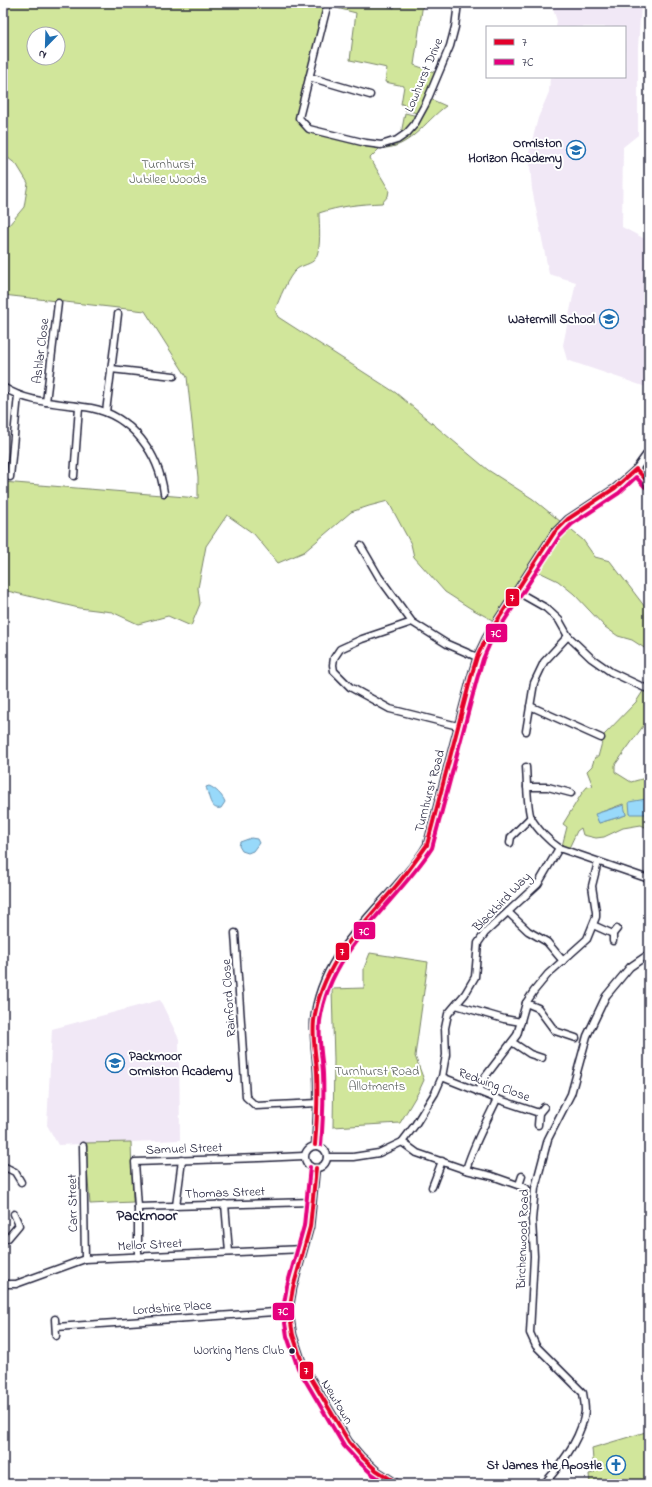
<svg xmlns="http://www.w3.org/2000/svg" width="652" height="1487" viewBox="0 0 652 1487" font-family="'Indie Flower',sans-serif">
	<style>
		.built { fill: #f1e8f6 }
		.green { fill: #d1e69b; stroke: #7a846b; fill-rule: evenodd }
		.water { fill: #98d9fa; stroke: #6990ae }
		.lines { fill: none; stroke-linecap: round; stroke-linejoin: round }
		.minor-casing { stroke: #22223b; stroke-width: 9 }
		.minor { stroke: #fff; stroke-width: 6 }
		.bus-1-casing { stroke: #fff; stroke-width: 7 }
		.bus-2-casing { stroke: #fff; stroke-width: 7 }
		.bus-1 { stroke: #e4002b; stroke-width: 4 }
		.bus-2 { stroke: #e5007d; stroke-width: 4 }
		.bus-dot { fill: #22223b; stroke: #fff; stroke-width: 1.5 }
		.labels { text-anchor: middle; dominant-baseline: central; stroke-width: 4; stroke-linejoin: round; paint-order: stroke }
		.bus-label { font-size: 12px; fill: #22223b; stroke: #fff; text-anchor: end }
		.street-label { font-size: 13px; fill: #22223b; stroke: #fff }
		.poi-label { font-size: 13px; font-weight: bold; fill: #22223b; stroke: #fff; text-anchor: end }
		.park-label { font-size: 13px; fill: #575d58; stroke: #fff }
		.quarter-label { font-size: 15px; font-weight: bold; fill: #22223b; stroke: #fff }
		.line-badge { stroke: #fff; stroke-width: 1.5 }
		.badge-label { font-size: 11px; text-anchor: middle; font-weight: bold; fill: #fff }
	</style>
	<rect width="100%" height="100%" fill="#fff"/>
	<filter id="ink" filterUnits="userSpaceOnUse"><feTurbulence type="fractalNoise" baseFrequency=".025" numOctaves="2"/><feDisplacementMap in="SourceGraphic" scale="8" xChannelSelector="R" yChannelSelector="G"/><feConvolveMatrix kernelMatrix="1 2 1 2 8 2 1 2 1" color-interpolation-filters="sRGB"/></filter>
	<g filter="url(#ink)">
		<g class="built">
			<polygon points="551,3 641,3 638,48 638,135 623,147 622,227 645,239 649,240 649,388 567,360 563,345 576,282 549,274 532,189 529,153 538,118 549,92 550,77 625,77 625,27 556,27 557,21"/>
			<polygon points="160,1000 179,1039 180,1140 58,1145 47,1125 52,1029"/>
		</g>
		<g class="green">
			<path d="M3 3H328L299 118 309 129 385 145 401 134 405 113 418 116 428 98 446 106C425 121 409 150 380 148L370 158 389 190 388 196 382 203C360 204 340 206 319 213 319 224 322 249 315 259 312 264 302 265 297 269 288 276 279 300 275 310L278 317 396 393 488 470 533 499 583 540 595 557 610 561 645 607 649 604V651L632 640 618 636 605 627 574 594 558 581 531 568 496 622 470 608 445 592 414 557 411 544 388 501 369 506 351 512 304 552 278 563 254 534 227 515 206 546 198 588 200 604 191 626 168 616 138 624 112 612 79 608 3 590V482L198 498V477L187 377 145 311 3 295V224L9 225 24 207 28 183 17 165 3 154ZM34 34H58V58H34Z"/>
			<polygon points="335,3 377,3 394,8 396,3 423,3 414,65 437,73 417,113 405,110 406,105 401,104 404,86 385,82 387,68 350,60 356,13 333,7"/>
			<polygon points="649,451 649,483 636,469"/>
			<path d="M649 682V718L615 765V772L631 782 649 777V829L641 825 623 828 604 837 596 838 583 835 581 828 577 831 569 848 562 846 567 827 563 824 582 793 587 787 593 786 587 771 592 766 595 757H598L604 735 636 702ZM623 804 626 815 599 823 596 814Z"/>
			<polygon points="370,953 428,962 415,1056 424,1080 419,1091 400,1123 333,1127 334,1060 332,989 364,988 364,968"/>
			<polygon points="131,1142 133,1202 90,1204 85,1147 86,1143"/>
			<polygon points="649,1431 649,1484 590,1484 589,1474 594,1473 592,1448"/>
		</g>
		<g class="water">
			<path d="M209 786C215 788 223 796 225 802L221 808C210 811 209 795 206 787Z"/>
			<polygon points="646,799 646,814 630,814 629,802"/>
			<polygon points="624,805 626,815 599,823 595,814"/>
			<polygon points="251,838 257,839 259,843 253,851 248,853 242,851 239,846 240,842"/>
		</g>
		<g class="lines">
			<g class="minor-casing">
				<g id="minor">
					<polyline points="328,3 299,118 309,129 366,143 381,145 397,140 407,133 414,125 426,103 450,46 455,27 458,3"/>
					<polyline points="309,77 370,95"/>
					<polyline points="111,369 174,376"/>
					<path d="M3 387C29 404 62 403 91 408 132 416 159 454 164 493"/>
					<polyline points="46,402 58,303"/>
					<polyline points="106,412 118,314"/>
					<polyline points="636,469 649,483"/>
					<polyline points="74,476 79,407"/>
					<polyline points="10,477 18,395"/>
					<polyline points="361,546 379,577 412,622 447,644 477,657"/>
					<polyline points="516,591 546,608 559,620 568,636 591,658 611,672 645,688"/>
					<polyline points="412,622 362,639 340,649 334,658 333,665 334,671 350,687 390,709 458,726"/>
					<polyline points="530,706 601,738"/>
					<polyline points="526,731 534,683 544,662 568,636"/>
					<path d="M526 767C527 778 527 809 531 818 537 829 549 841 559 848L649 879"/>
					<polyline points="527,787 548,787 571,793"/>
					<polyline points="510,843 511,837 531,817"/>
					<polyline points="508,912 528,931 547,942 563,961"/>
					<polyline points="593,925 613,934"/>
					<polyline points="235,933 246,1097 256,1106 318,1103"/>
					<polyline points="613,941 613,934 617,929"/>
					<polyline points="526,1003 538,1008 555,1031 576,1038"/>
					<polyline points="456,1005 504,1019 521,1022"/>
					<polyline points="512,1042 530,1054 542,1058"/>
					<polyline points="442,1077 497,1099 539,1113"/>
					<polyline points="478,1092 482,1081 517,1035 526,1003 534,991 548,974 587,939 596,917 596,912 592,886 598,862"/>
					<polyline points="538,1125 539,1113 544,1107"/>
					<polyline points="402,1142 417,1153 466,1170 492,1176 526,1188"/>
					<path d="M315 1145C317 1121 318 1097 317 1072 316 1056 313 1037 314 1021 321 945 391 904 427 845L471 677 477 657 486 638 554 533 568 519 615 488 636 469 649 451"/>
					<circle cx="316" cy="1157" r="11"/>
					<polyline points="83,1146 85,1259"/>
					<polyline points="327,1157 353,1157 379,1153 402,1142 415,1125 435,1093 442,1077 446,1055 445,1028 448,1014 465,994 475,977 478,943 485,933 538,884 559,848"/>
					<polyline points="3,1166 15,1172 21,1182"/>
					<polyline points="316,1168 310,1227 293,1288 289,1311 293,1335 303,1365 349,1442 361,1456 376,1470 398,1484"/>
					<path d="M466 1170C473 1145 486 1123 497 1099"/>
					<polyline points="519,1185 522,1176"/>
					<polyline points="432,1187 442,1161"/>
					<polyline points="225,1204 229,1252"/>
					<polyline points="176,1206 182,1160"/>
					<polyline points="138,1207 312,1202"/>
					<polyline points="3,1240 8,1238 19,1225 14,1214"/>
					<polyline points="138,1257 138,1207 135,1162 260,1158 304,1156"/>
					<polyline points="3,1284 16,1284 85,1259 303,1249"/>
					<polyline points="55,1319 56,1336"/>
					<polyline points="56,1327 289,1311"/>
					<path d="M544 1484C561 1465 582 1438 585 1411 585 1405 584 1399 583 1393L536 1346 530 1333 534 1256 532 1220 535 1188 548 1139 571 1094 587 1036 606 996 630 967 649 954"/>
				</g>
			</g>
			<use href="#minor" class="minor"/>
			<g class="bus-1-casing">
				<g id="bus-1">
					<path d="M315 1145C317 1121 318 1097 317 1072 316 1055 312 1038 314 1021 321 965 361 927 396 886 407 873 417 859 427 845L471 677 477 657 486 638 554 533 568 519 615 488 636 469 649 483"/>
					<polyline points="316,1168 310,1227 293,1288 289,1311 293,1335 303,1365 349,1442 361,1456 376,1470 398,1484"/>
				</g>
			</g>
			<g class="bus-2-casing">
				<g id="bus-2">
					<path d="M321 1145C323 1121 324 1097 323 1073 322 1056 318 1038 320 1021 330 948 395 905 432 848L477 679 483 659 491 641 559 537 572 524 619 493 636 477 645 487"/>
					<polyline points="310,1167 304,1226 287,1286 283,1310 287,1336 298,1368 344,1446 357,1460 372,1474 387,1484"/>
				</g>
			</g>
			<use href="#bus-1" class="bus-1"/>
			<use href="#bus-2" class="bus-2"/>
		</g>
	</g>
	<defs>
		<g id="school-ring" transform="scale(1)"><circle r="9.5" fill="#fff" stroke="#1f6fb2" stroke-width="1.5"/><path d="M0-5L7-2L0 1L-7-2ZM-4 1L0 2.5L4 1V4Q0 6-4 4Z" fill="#1f6fb2"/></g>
		<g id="church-ring" transform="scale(1)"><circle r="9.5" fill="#fff" stroke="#1f6fb2" stroke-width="1.5"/><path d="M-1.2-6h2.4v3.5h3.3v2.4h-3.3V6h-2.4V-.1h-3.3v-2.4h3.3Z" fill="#1f6fb2"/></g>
	</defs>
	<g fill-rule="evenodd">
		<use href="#school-ring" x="576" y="150"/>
		<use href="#school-ring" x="609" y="319"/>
		<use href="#school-ring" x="115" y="1063"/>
		<use href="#church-ring" x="616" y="1465"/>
	</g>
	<circle class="bus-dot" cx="292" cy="1351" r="3.5"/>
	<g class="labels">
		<g class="bus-label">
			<text x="284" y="1351">Working Mens Club</text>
		</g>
		<g class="street-label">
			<text transform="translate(424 75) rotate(-67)">Lowhurst Drive</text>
			<text transform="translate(41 351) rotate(-83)">Ashlar Close</text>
			<text transform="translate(430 791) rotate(-75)">Turnhurst Road</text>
			<text transform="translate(502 902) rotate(-46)">Blackbird Way</text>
			<text transform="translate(229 998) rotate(-94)">Rainford Close</text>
			<text transform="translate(494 1085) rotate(20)">Redwing Close</text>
			<text transform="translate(184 1149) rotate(-2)">Samuel Street</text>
			<text transform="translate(225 1193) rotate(-2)">Thomas Street</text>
			<text transform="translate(73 1203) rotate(-91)">Carr Street</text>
			<text transform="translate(523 1239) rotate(-88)">Birchenwood Road</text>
			<text transform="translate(150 1245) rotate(-3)">Mellor Street</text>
			<text transform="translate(172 1308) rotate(-4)">Lordshire Place</text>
			<text transform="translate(337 1402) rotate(59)">Newtown</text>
		</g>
		<g class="poi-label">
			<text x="562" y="143">Ormiston<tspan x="562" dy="15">Horizon Academy</tspan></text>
			<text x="595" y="319">Watermill School</text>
			<text x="129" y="1056" text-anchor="start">Packmoor<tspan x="129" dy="15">Ormiston Academy</tspan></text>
			<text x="602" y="1465">St James the Apostle</text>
		</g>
		<g class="park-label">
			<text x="168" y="164">Turnhurst<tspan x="168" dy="15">Jubilee Woods</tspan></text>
			<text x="377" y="1071">Turnhurst Road<tspan x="377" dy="15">Allotments</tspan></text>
		</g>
		<g class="quarter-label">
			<text x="147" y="1216">Packmoor</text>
		</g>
	</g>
	<g class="line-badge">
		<rect x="505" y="588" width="15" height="19" rx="4" fill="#e4002b"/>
		<rect x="485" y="623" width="23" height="20" rx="4" fill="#e5007d"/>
		<rect x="353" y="921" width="23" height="19" rx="4" fill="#e5007d"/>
		<rect x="335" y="942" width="15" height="19" rx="4" fill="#e4002b"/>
		<rect x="272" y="1302" width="23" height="19" rx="4" fill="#e5007d"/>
		<rect x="299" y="1361" width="15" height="19" rx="4" fill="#e4002b"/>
	</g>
	<g class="badge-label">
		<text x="512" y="601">7</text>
		<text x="496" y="637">7C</text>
		<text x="364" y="935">7C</text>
		<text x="342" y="955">7</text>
		<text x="283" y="1315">7C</text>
		<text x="306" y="1374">7</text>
	</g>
	<rect width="652" height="1487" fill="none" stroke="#fff" stroke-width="16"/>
	<rect x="8" y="8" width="636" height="1471" fill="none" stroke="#22223b" stroke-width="1.5" filter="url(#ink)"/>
	<rect x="486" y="26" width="140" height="52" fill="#ffffff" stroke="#a7a7b1"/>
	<rect x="494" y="39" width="20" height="6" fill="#e4002b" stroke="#a7a7b1"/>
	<text x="522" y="46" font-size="12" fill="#22223b">7</text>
	<rect x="494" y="59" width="20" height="6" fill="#e5007d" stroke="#a7a7b1"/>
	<text x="522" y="66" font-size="12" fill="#22223b">7C</text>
	<g transform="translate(46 46) rotate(203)"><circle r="19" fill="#ffffff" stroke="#a7a7b1"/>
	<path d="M0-3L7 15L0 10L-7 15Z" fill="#1f6fb2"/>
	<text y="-6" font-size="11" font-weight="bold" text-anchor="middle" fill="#22223b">N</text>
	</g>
</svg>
